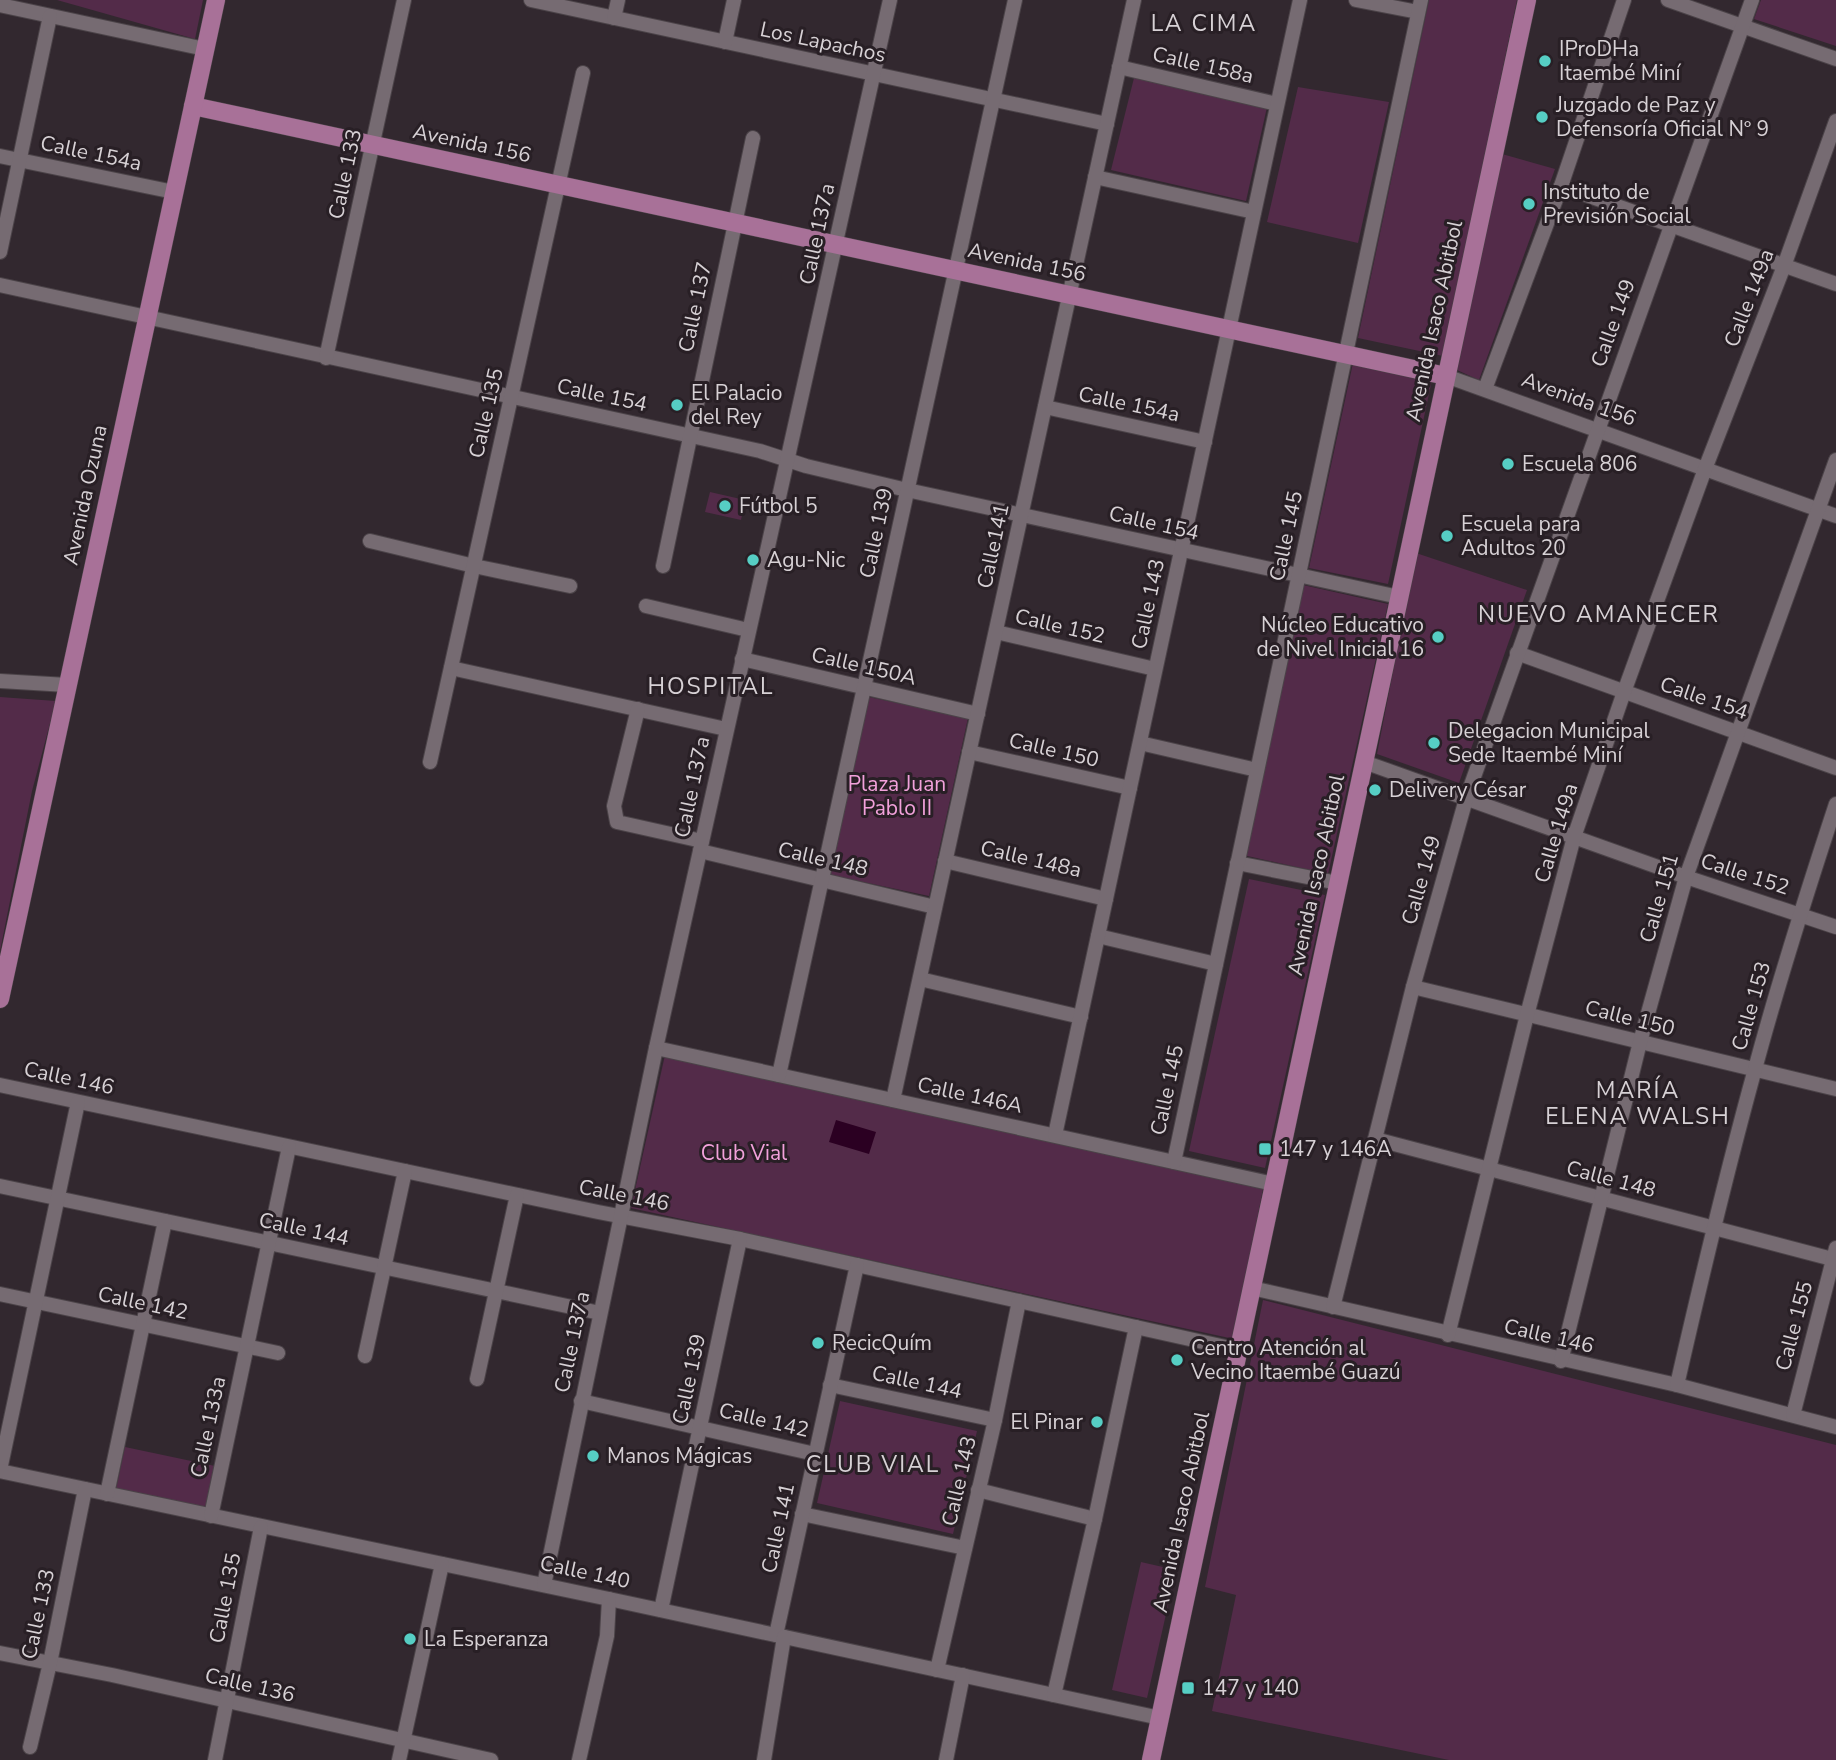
<svg xmlns="http://www.w3.org/2000/svg" width="1836" height="1760" viewBox="0 0 1836 1760" font-family="'Nunito Sans',sans-serif">
	<style>
		.green { fill: #532b49 }
		.water { fill: #2b0022 }
		.lines { fill: none; stroke-linecap: round; stroke-linejoin: round }
		.minor-casing { stroke: #4b4348; stroke-width: 16 }
		.major-casing { stroke: #4b4348; stroke-width: 19 }
		.minor { stroke: #766b72; stroke-width: 14 }
		.major { stroke: #a87198; stroke-width: 18 }
		.poi-dot { fill: #56cec4; stroke: #281f25; stroke-width: 2.5 }
		.labels { text-anchor: middle; dominant-baseline: central; stroke-width: 6; stroke-linejoin: round; paint-order: stroke }
		.street-label { font-size: 21px; fill: #d7d1d5; stroke: #281f25 }
		.poi-label { font-size: 21px; fill: #d7d1d5; stroke: #281f25; text-anchor: start }
		.park-label { font-size: 21px; fill: #f2a1db; stroke: #281f25 }
		.neighbourhood-label { font-size: 23px; letter-spacing: 2px; fill: #d7d1d5; stroke: #281f25 }
	</style>
	<rect width="100%" height="100%" fill="#32282f"/>
	<g class="green">
		<polygon points="57,0 203,0 195,39"/>
		<polygon points="1429,0 1517,0 1443,356 1358,338"/>
		<polygon points="1761,0 1836,0 1836,46 1754,19"/>
		<polygon points="1134,78 1267,107 1246,201 1111,170"/>
		<polygon points="1298,87 1389,102 1358,243 1267,222"/>
		<polygon points="1502,154 1555,169 1479,380 1457,370"/>
		<polygon points="1353,363 1432,380 1388,584 1309,568"/>
		<polygon points="710,492 745,500 741,520 705,512"/>
		<polygon points="1416,553 1527,590 1459,783 1377,754"/>
		<polygon points="1303,585 1388,604 1328,874 1243,855"/>
		<polygon points="864,696 968,718 929,896 826,874"/>
		<polygon points="0,697 56,701 32,791 0,951"/>
		<polygon points="1249,879 1325,895 1265,1168 1189,1151"/>
		<polygon points="665,1055 1263,1189 1234,1339 631,1208"/>
		<polygon points="1263,1300 1836,1445 1836,1760 1449,1760 1212,1711 1236,1595 1205,1587"/>
		<polygon points="840,1401 977,1431 953,1534 817,1503"/>
		<polygon points="125,1447 215,1466 206,1509 116,1489"/>
		<polygon points="1141,1562 1176,1570 1147,1698 1112,1690"/>
	</g>
	<polygon class="water" points="836,1120 876,1132 869,1154 829,1142"/>
	<g class="lines">
		<g class="minor-casing">
			<g id="minor">
				<polyline points="531,0 1107,124"/>
				<polyline points="1356,0 1418,12"/>
				<polyline points="1668,0 1836,59"/>
				<polyline points="0,5 205,49"/>
				<polyline points="614,18 618,0"/>
				<polyline points="725,42 734,0"/>
				<polyline points="1119,67 1277,104"/>
				<polyline points="0,156 174,192"/>
				<polyline points="1095,177 1254,212"/>
				<polyline points="1561,186 1836,284"/>
				<polyline points="0,252 50,16"/>
				<polyline points="0,285 760,451 806,466 907,490 1399,597"/>
				<polyline points="326,358 404,0"/>
				<polyline points="1446,376 1836,516"/>
				<polyline points="1485,389 1561,186 1624,0"/>
				<polyline points="1045,407 1205,442"/>
				<polyline points="370,541 474,566 570,586"/>
				<polyline points="663,566 753,138"/>
				<polyline points="646,606 748,630"/>
				<polyline points="996,632 1155,669"/>
				<polyline points="1517,653 1836,768"/>
				<polyline points="742,659 978,714"/>
				<polyline points="451,668 726,729"/>
				<polyline points="0,681 67,685"/>
				<polyline points="638,709 614,806 617,822 702,841"/>
				<polyline points="1140,743 1257,770"/>
				<polyline points="969,752 1130,788"/>
				<polyline points="430,762 583,73"/>
				<polyline points="1364,762 1686,877 1836,927"/>
				<polyline points="700,851 935,907"/>
				<polyline points="945,861 1106,899"/>
				<polyline points="1237,863 1338,883"/>
				<polyline points="1098,936 1216,964"/>
				<polyline points="920,979 1081,1017"/>
				<polyline points="1413,987 1836,1089"/>
				<polyline points="656,1048 1274,1184"/>
				<polyline points="779,1075 1015,0"/>
				<polyline points="0,1085 598,1212 740,1239 1239,1350"/>
				<polyline points="893,1100 1134,0"/>
				<polyline points="1055,1135 1300,0"/>
				<polyline points="1375,1139 1836,1260"/>
				<polyline points="1174,1162 1421,0"/>
				<polyline points="0,1186 600,1313"/>
				<polyline points="1252,1288 1677,1385 1836,1427"/>
				<polyline points="0,1294 278,1353"/>
				<polyline points="1333,1307 1413,987 1466,799 1752,0"/>
				<polyline points="1448,1335 1527,1015 1574,837 1624,692 1705,469 1784,266 1836,121"/>
				<polyline points="365,1356 405,1171"/>
				<polyline points="1561,1361 1640,1042 1686,877 1836,460"/>
				<polyline points="477,1379 517,1195"/>
				<polyline points="830,1385 995,1420"/>
				<path d="M1677 1385C1701 1280 1726 1174 1755 1069 1779 980 1807 892 1836 804"/>
				<polyline points="581,1401 815,1454"/>
				<polyline points="1793,1415 1836,1248"/>
				<polyline points="0,1470 78,1102"/>
				<polyline points="0,1471 609,1599 1160,1718"/>
				<polyline points="978,1490 1095,1519"/>
				<polyline points="107,1494 165,1221"/>
				<polyline points="802,1514 965,1548"/>
				<polyline points="211,1516 289,1147"/>
				<polyline points="544,1585 656,1048 890,0"/>
				<polyline points="661,1610 740,1239"/>
				<polyline points="776,1635 857,1265"/>
				<polyline points="0,1653 112,1675 491,1760"/>
				<polyline points="937,1670 995,1420 1019,1301"/>
				<polyline points="1054,1695 1095,1519 1136,1327"/>
				<polyline points="30,1747 50,1663 85,1489"/>
				<polyline points="215,1760 261,1527"/>
				<polyline points="399,1760 442,1564"/>
				<polyline points="579,1760 607,1636 609,1599"/>
				<polyline points="764,1760 784,1637"/>
				<polyline points="946,1760 963,1675"/>
			</g>
		</g>
		<g class="major-casing">
			<g id="major">
				<polyline points="193,106 1446,376"/>
				<polyline points="0,999 216,0"/>
				<polyline points="1151,1760 1527,0"/>
			</g>
		</g>
		<use href="#minor" class="minor"/>
		<use href="#major" class="major"/>
	</g>
	<g class="poi-dot">
		<circle cx="1545" cy="61" r="7"/>
		<circle cx="1542" cy="117" r="7"/>
		<circle cx="1529" cy="204" r="7"/>
		<circle cx="677" cy="405" r="7"/>
		<circle cx="1508" cy="464" r="7"/>
		<circle cx="725" cy="506" r="7"/>
		<circle cx="1447" cy="536" r="7"/>
		<circle cx="753" cy="560" r="7"/>
		<circle cx="1438" cy="637" r="7"/>
		<circle cx="1434" cy="743" r="7"/>
		<circle cx="1375" cy="790" r="7"/>
		<rect x="1258" y="1142" width="14" height="14" rx="3.5"/>
		<circle cx="818" cy="1343" r="7"/>
		<circle cx="1177" cy="1360" r="7"/>
		<circle cx="1097" cy="1422" r="7"/>
		<circle cx="593" cy="1456" r="7"/>
		<circle cx="410" cy="1639" r="7"/>
		<rect x="1181" y="1681" width="14" height="14" rx="3.5"/>
	</g>
	<g class="labels">
		<g class="street-label">
			<text transform="translate(823 42) rotate(12)">Los Lapachos</text>
			<text transform="translate(1203 65) rotate(13)">Calle 158a</text>
			<text transform="translate(472 143) rotate(12)">Avenida 156</text>
			<text transform="translate(91 153) rotate(12)">Calle 154a</text>
			<text transform="translate(345 174) rotate(-78)">Calle 133</text>
			<text transform="translate(817 234) rotate(-78)">Calle 137a</text>
			<text transform="translate(1027 262) rotate(12)">Avenida 156</text>
			<text transform="translate(1749 298) rotate(-69)">Calle 149a</text>
			<text transform="translate(695 307) rotate(-78)">Calle 137</text>
			<text transform="translate(1434 321) rotate(-78)">Avenida Isaco Abitbol</text>
			<text transform="translate(1613 323) rotate(-70)">Calle 149</text>
			<text transform="translate(602 395) rotate(12)">Calle 154</text>
			<text transform="translate(1579 399) rotate(20)">Avenida 156</text>
			<text transform="translate(1129 404) rotate(12)">Calle 154a</text>
			<text transform="translate(486 413) rotate(-77)">Calle 135</text>
			<text transform="translate(85 495) rotate(-78)">Avenida Ozuna</text>
			<text transform="translate(1154 523) rotate(13)">Calle 154</text>
			<text transform="translate(876 533) rotate(-78)">Calle 139</text>
			<text transform="translate(1286 536) rotate(-78)">Calle 145</text>
			<text transform="translate(993 546) rotate(-78)">Calle141</text>
			<text transform="translate(1148 604) rotate(-78)">Calle 143</text>
			<text transform="translate(1060 626) rotate(13)">Calle 152</text>
			<text transform="translate(864 666) rotate(13)">Calle 150A</text>
			<text transform="translate(1704 698) rotate(19)">Calle 154</text>
			<text transform="translate(1054 750) rotate(13)">Calle 150</text>
			<text transform="translate(692 787) rotate(-78)">Calle 137a</text>
			<text transform="translate(1556 833) rotate(-73)">Calle 149a</text>
			<text transform="translate(823 859) rotate(13)">Calle 148</text>
			<text transform="translate(1031 859) rotate(13)">Calle 148a</text>
			<text transform="translate(1745 874) rotate(18)">Calle 152</text>
			<text transform="translate(1316 875) rotate(-78)">Avenida Isaco Abitbol</text>
			<text transform="translate(1421 880) rotate(-74)">Calle 149</text>
			<text transform="translate(1659 898) rotate(-74)">Calle 151</text>
			<text transform="translate(1751 1006) rotate(-74)">Calle 153</text>
			<text transform="translate(1630 1018) rotate(14)">Calle 150</text>
			<text transform="translate(69 1078) rotate(12)">Calle 146</text>
			<text transform="translate(1167 1090) rotate(-78)">Calle 145</text>
			<text transform="translate(970 1095) rotate(12)">Calle 146A</text>
			<text transform="translate(1611 1179) rotate(15)">Calle 148</text>
			<text transform="translate(624 1195) rotate(11)">Calle 146</text>
			<text transform="translate(304 1229) rotate(12)">Calle 144</text>
			<text transform="translate(143 1303) rotate(12)">Calle 142</text>
			<text transform="translate(1794 1326) rotate(-75)">Calle 155</text>
			<text transform="translate(1549 1336) rotate(13)">Calle 146</text>
			<text transform="translate(572 1342) rotate(-78)">Calle 137a</text>
			<text transform="translate(689 1379) rotate(-78)">Calle 139</text>
			<text transform="translate(917 1382) rotate(12)">Calle 144</text>
			<text transform="translate(764 1420) rotate(13)">Calle 142</text>
			<text transform="translate(208 1427) rotate(-78)">Calle 133a</text>
			<text transform="translate(959 1481) rotate(-77)">Calle 143</text>
			<text transform="translate(1181 1512) rotate(-78)">Avenida Isaco Abitbol</text>
			<text transform="translate(778 1528) rotate(-78)">Calle 141</text>
			<text transform="translate(585 1572) rotate(12)">Calle 140</text>
			<text transform="translate(225 1598) rotate(-79)">Calle 135</text>
			<text transform="translate(38 1614) rotate(-78)">Calle 133</text>
			<text transform="translate(250 1685) rotate(13)">Calle 136</text>
		</g>
		<g class="poi-label">
			<text x="1559" y="49">IProDHa<tspan x="1559" dy="24">Itaembé Miní</tspan></text>
			<text x="1556" y="105">Juzgado de Paz y<tspan x="1556" dy="24">Defensoría Oficial Nº 9</tspan></text>
			<text x="1543" y="192">Instituto de<tspan x="1543" dy="24">Previsión Social</tspan></text>
			<text x="691" y="393">El Palacio<tspan x="691" dy="24">del Rey</tspan></text>
			<text x="1522" y="464">Escuela 806</text>
			<text x="739" y="506">Fútbol 5</text>
			<text x="1461" y="524">Escuela para<tspan x="1461" dy="24">Adultos 20</tspan></text>
			<text x="767" y="560">Agu-Nic</text>
			<text x="1424" y="625" text-anchor="end">Núcleo Educativo<tspan x="1424" dy="24">de Nivel Inicial 16</tspan></text>
			<text x="1448" y="731">Delegacion Municipal<tspan x="1448" dy="24">Sede Itaembé Miní</tspan></text>
			<text x="1389" y="790">Delivery César</text>
			<text x="1279" y="1149">147 y 146A</text>
			<text x="832" y="1343">RecicQuím</text>
			<text x="1191" y="1348">Centro Atención al<tspan x="1191" dy="24">Vecino Itaembé Guazú</tspan></text>
			<text x="1083" y="1422" text-anchor="end">El Pinar</text>
			<text x="607" y="1456">Manos Mágicas</text>
			<text x="424" y="1639">La Esperanza</text>
			<text x="1202" y="1688">147 y 140</text>
		</g>
		<g class="park-label">
			<text x="897" y="784">Plaza Juan<tspan x="897" dy="24">Pablo II</tspan></text>
			<text x="744" y="1153">Club Vial</text>
		</g>
		<g class="neighbourhood-label">
			<text x="1204" y="23">LA CIMA</text>
			<text x="1599" y="614">NUEVO AMANECER</text>
			<text x="711" y="686">HOSPITAL</text>
			<text x="1638" y="1090">MARÍA<tspan x="1638" dy="26">ELENA WALSH</tspan></text>
			<text x="873" y="1464">CLUB VIAL</text>
		</g>
	</g>
</svg>
